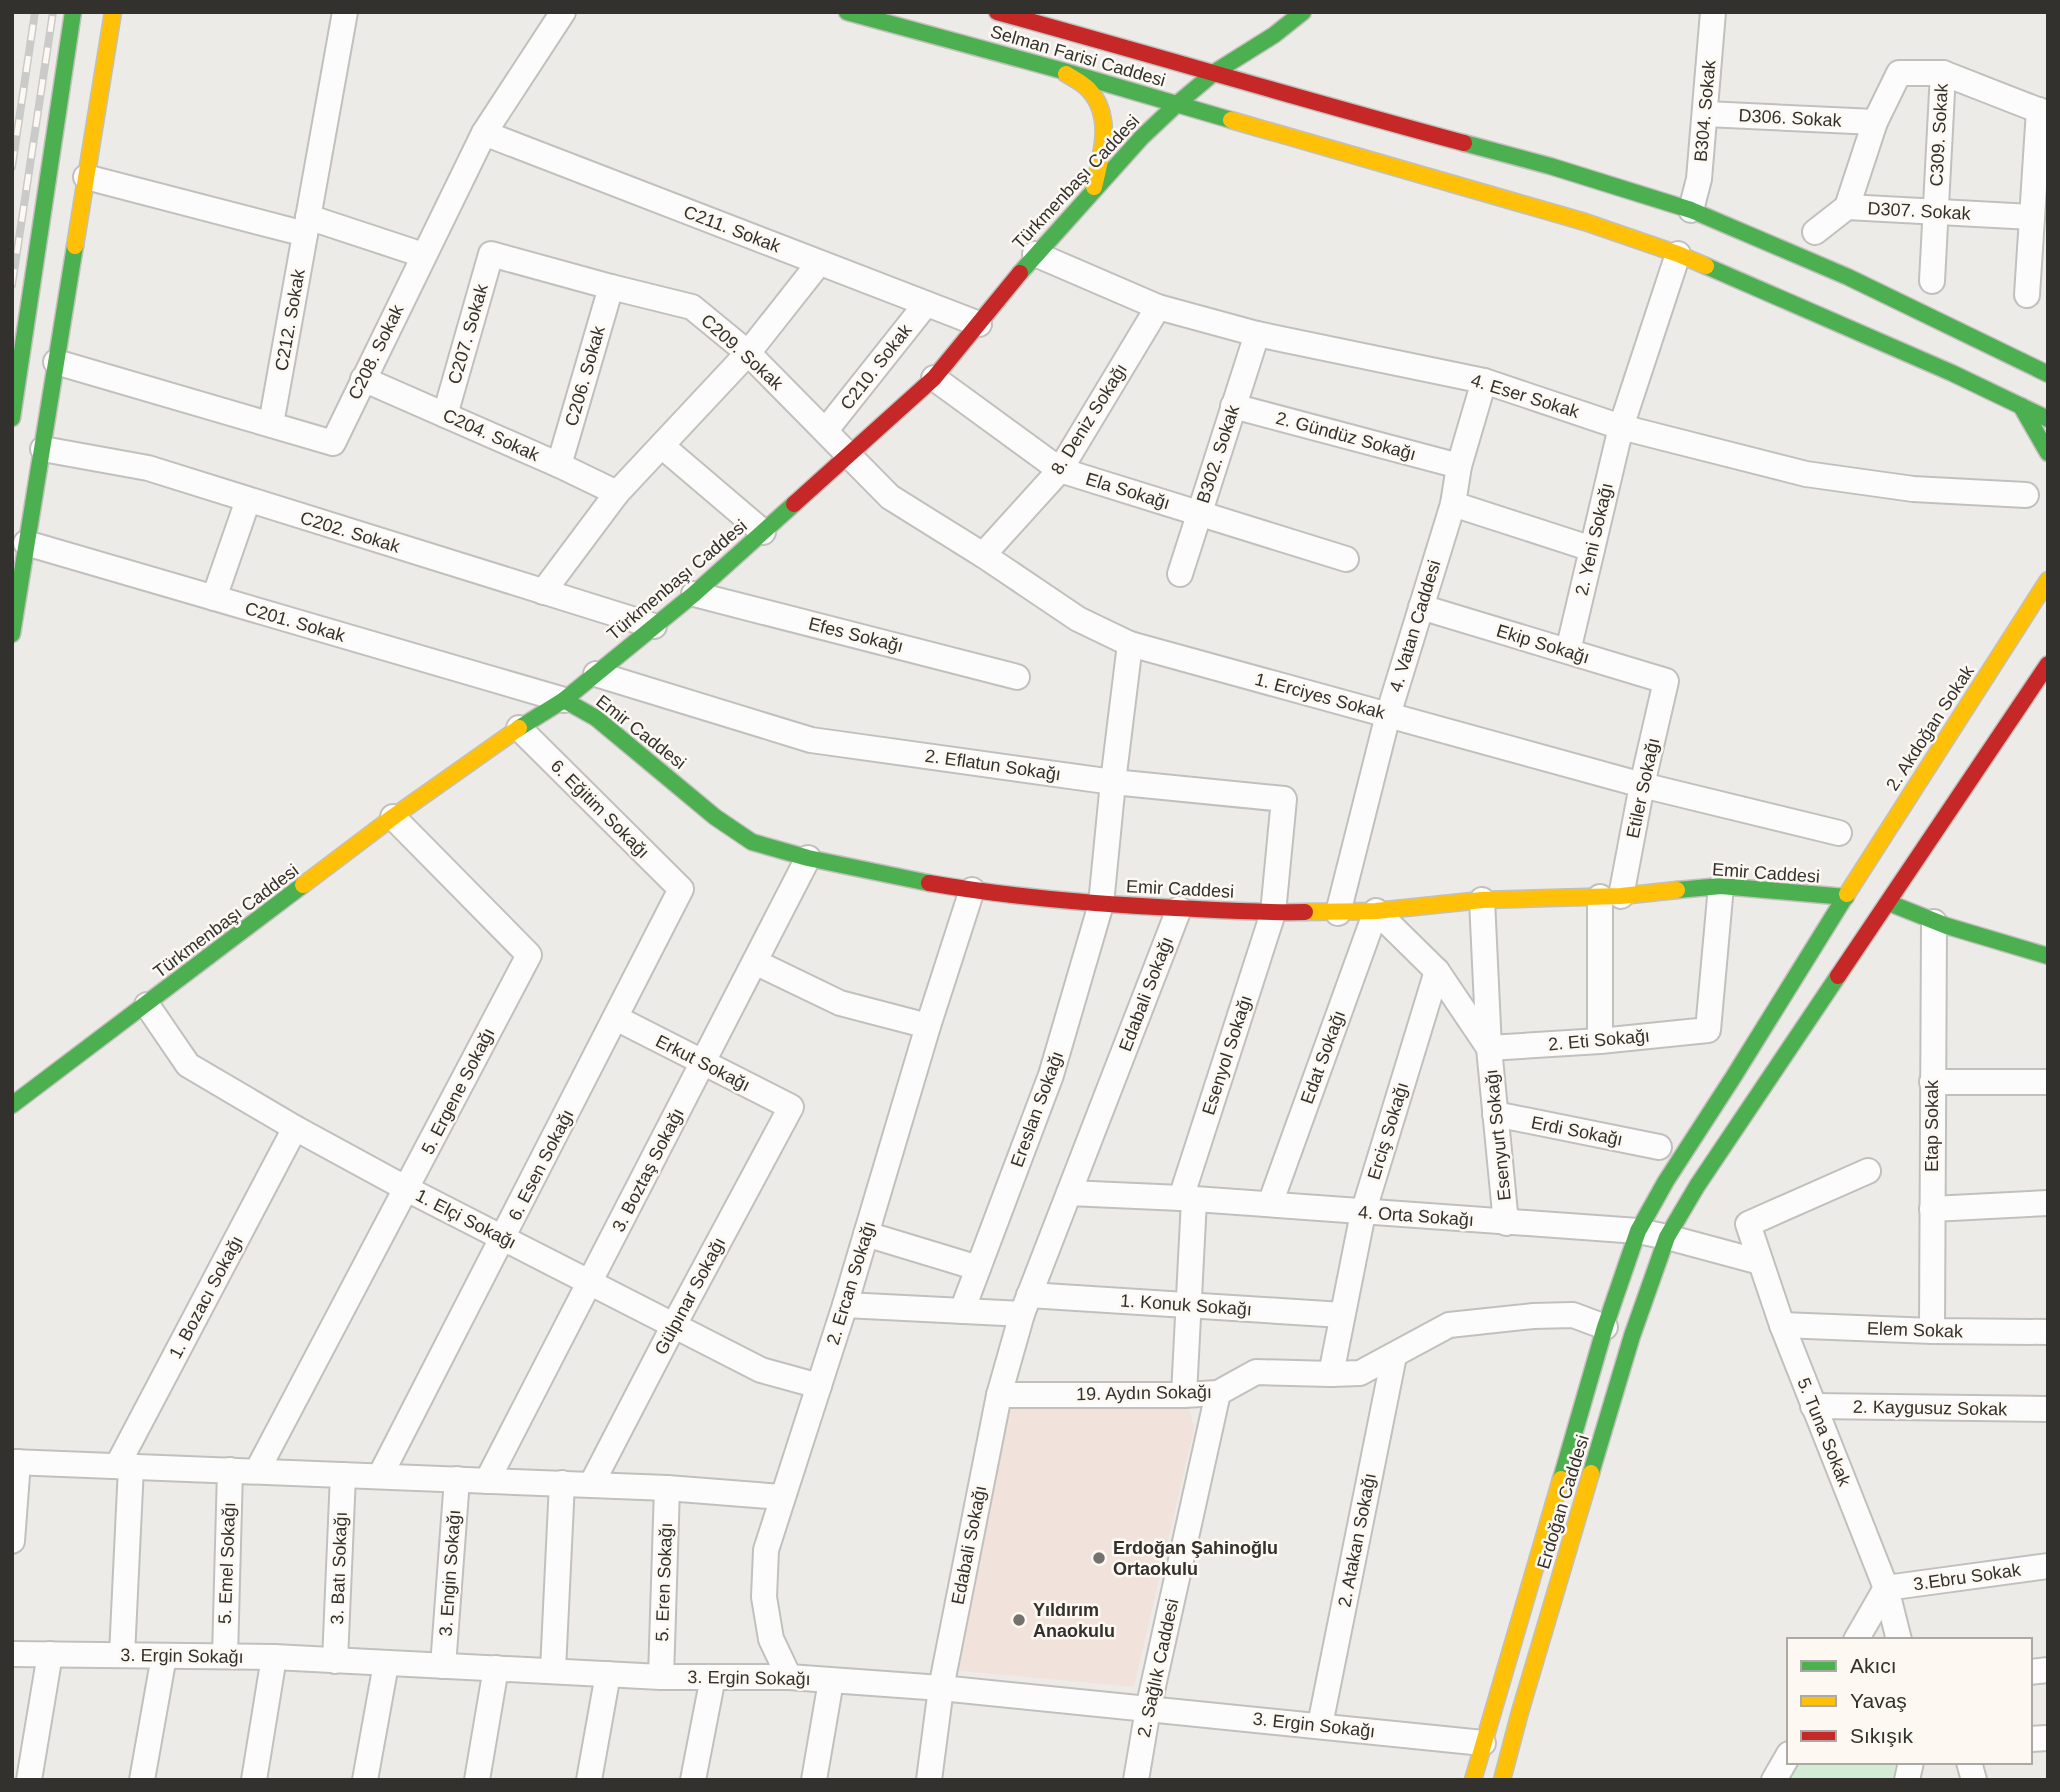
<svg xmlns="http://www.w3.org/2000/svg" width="2060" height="1792" viewBox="0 0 2060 1792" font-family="Arial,sans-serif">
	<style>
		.education { fill: #f1e3dc }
		.green { fill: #d4ecd6 }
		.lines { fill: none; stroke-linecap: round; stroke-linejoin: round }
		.street-casing { stroke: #c2c0bd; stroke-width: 28 }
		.fast-casing { stroke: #c2c0bd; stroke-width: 19 }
		.slow-casing { stroke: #c2c0bd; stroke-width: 19 }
		.jam-casing { stroke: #c2c0bd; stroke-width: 19 }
		.street { stroke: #fcfcfc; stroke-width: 24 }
		.fast { stroke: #4caf50; stroke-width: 16 }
		.slow { stroke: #ffc107; stroke-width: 16 }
		.jam { stroke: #c62828; stroke-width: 16 }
		.rail-casing { stroke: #cacac9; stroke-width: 8 }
		.rail { stroke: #fdf9f2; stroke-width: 5; stroke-dasharray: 16; stroke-linecap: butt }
		.poi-dot { fill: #73726f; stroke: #fdf9f2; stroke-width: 2.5 }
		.labels { text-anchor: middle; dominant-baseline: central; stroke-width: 5; stroke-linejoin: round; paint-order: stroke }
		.street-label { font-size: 18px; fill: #32312e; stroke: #fdf9f2 }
		.poi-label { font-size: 18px; font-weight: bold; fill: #32312e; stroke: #fdf9f2; text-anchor: start }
	</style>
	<rect width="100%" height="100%" fill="#edebe8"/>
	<polygon class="education" points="1009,1409 1190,1409 1194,1429 1134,1687 952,1670 983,1544"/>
	<polygon class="green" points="1799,1762 1899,1762 1895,1780 1788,1780"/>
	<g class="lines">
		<g class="street-casing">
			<g id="street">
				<polyline points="1706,114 1875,122"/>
				<polyline points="484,133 979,324"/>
				<polyline points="86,177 305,234"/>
				<polyline points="1847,207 1875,122 1899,73 1943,73 2048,114"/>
				<polyline points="1691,210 1699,179 1713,12"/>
				<polyline points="308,217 423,255"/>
				<polyline points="1815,232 1847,207 2032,217"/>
				<polyline points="1035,254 1158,307 1257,334 1484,381 1621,427 1806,474 1913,489 2026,495"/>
				<polyline points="1932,281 1943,73"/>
				<polyline points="2027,295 2039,110"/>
				<polyline points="56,362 333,443 484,133 563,12"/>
				<polyline points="934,378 1060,470 1346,559"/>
				<polyline points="363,379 559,465 617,493"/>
				<polyline points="1233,406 1459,466"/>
				<polyline points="445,415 491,254 611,287 692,307 748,353 890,497 983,555 1078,619 1130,644 1642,785 1839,833"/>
				<polyline points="271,424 345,12"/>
				<polyline points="826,430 926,304"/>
				<polyline points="662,446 763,532"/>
				<polyline points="43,449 148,468 654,626"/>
				<polyline points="559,465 611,287"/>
				<polyline points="1453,504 1592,549"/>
				<polyline points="26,543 564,700"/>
				<polyline points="983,555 1060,470 1158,307"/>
				<polyline points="1180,574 1257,334"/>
				<polyline points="543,592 617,493 748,353 819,263"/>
				<polyline points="694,594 1017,677"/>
				<polyline points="214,598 248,500"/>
				<polyline points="1421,607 1666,681 1642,785 1621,896"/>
				<polyline points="1568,651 1621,427 1678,254"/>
				<polyline points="596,674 811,740 1113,782 1284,799 1273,913 1181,1198"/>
				<polyline points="1600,897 1600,1041"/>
				<polyline points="1482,900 1489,1048 1506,1223"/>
				<polyline points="1338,913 1388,715 1453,504 1459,466 1484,381"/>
				<polyline points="755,962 840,1003 928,1026"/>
				<polyline points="147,1005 188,1065 295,1128 407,1189 761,1370 819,1386"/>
				<polyline points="1932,1082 2048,1082"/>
				<polyline points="1495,1114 1659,1147"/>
				<polyline points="1868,1171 1748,1224 1782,1325 1886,1588 1899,1640"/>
				<polyline points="1069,1193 1181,1198 1638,1231 1667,1237 1760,1262"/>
				<polyline points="1270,1204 1376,911 1437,971 1489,1048 1600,1041 1708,1030 1721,886"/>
				<polyline points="1932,1209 2048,1203"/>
				<polyline points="866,1234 978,1268"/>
				<polyline points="1029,1295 1342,1315"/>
				<polyline points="845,1305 1022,1314"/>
				<polyline points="962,1311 1051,1075 1101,904 1113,782 1130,644"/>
				<polyline points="1782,1325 1932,1331 2048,1332"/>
				<polyline points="1932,1331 1934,922"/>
				<polyline points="1331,1374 1363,1213 1437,971"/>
				<polyline points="999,1395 1184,1395 1218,1393 1256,1372 1331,1374 1360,1373 1449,1325 1533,1316 1573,1315 1605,1327"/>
				<polyline points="1184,1395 1194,1200"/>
				<polyline points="1813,1406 2048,1409"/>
				<polyline points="12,1462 667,1488 782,1497"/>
				<polyline points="117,1466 295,1128"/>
				<polyline points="257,1471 529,955 393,817"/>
				<polyline points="380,1476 681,889 519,728"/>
				<polyline points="487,1481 808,858"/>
				<polyline points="591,1485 674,1325 791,1107 616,1018"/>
				<polyline points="12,1541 18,1462"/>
				<polyline points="1856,1640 1886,1588 2048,1566"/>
				<polyline points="12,1654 274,1657 661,1677 789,1677 941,1688 1483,1743"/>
				<polyline points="122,1655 131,1467"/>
				<polyline points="225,1656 230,1470"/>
				<polyline points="335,1661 343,1475"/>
				<polyline points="443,1666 457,1479"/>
				<polyline points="553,1670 562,1483"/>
				<polyline points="2030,1672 2048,1670"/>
				<polyline points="661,1677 667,1488"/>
				<polyline points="789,1677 771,1639 764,1597 766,1550 845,1305 928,1026 972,890"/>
				<polyline points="1320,1725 1394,1356"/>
				<polyline points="2030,1739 2048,1738"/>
				<polyline points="1969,1762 1974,1780"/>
				<polyline points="29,1780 50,1654"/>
				<polyline points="142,1780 164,1656"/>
				<polyline points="254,1780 274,1657"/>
				<polyline points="365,1780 386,1664"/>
				<polyline points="477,1780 496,1668"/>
				<polyline points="589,1780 608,1674"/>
				<polyline points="693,1780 713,1677"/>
				<polyline points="814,1780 831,1681"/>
				<polyline points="929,1780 941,1688 999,1395 1022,1314 1179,909"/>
				<polyline points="1136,1780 1148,1709 1218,1393"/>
				<polyline points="1774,1780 1789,1754"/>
				<polyline points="1907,1780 1911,1762"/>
			</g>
		</g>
		<g class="fast-casing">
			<g id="fast">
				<polyline points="847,12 1060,70 1231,120"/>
				<polyline points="1464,143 1550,166 1691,210 1848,277 2048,374"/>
				<polyline points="1706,266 1952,373 2048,419"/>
				<polyline points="1020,273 1142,137 1177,104 1215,72 1274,35 1303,12"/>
				<polyline points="2021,406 2048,453"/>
				<polyline points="12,418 73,12"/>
				<polyline points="12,634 75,246"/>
				<polyline points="564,700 596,718 715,817 752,842 808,858 929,883"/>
				<polyline points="519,728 564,700 694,594 794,504"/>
				<polyline points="1677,890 1721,886 1846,897"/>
				<polyline points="1889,903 1947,926 2048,956"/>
				<polyline points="12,1105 303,885"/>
				<polyline points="1591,1473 1632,1336 1667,1237 1697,1186 1838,976"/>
				<polyline points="1561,1479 1605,1327 1638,1231 1666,1181 1734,1076 1847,894"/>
			</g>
		</g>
		<g class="slow-casing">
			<g id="slow">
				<path d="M1066 74C1074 79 1083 83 1089 90 1114 117 1101 156 1094 187"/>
				<polyline points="1231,120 1585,222 1678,254 1706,266"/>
				<polyline points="75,246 113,12"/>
				<polyline points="303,885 393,817 519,728"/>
				<polyline points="1847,894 2048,580"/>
				<polyline points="1305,912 1376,911 1482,900 1621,896 1677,890"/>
				<polyline points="1473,1780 1561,1479"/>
				<polyline points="1502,1780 1520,1712 1591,1473"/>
			</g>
		</g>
		<g class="jam-casing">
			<g id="jam">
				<path d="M997 12C1153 55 1308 101 1464 143"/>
				<polyline points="794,504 934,378 1020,273"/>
				<path d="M929 883C1010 897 1093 904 1175 908 1218 910 1261 913 1305 912"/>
				<polyline points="1838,976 2048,664"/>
			</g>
		</g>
		<use href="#street" class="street"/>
		<use href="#fast" class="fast"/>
		<use href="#slow" class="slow"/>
		<use href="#jam" class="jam"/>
		<g class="rail-casing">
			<g id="rail">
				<polyline points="12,167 35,12"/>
				<polyline points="12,285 53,12"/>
			</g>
		</g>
		<use href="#rail" class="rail"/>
	</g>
	<g class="poi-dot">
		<circle cx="1099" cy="1558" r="7"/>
		<circle cx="1019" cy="1620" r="7"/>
	</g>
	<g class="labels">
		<g class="street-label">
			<text transform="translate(1078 56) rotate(16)">Selman Farisi Caddesi</text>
			<text transform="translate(1705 111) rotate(-85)">B304. Sokak</text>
			<text transform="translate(1790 118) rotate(3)">D306. Sokak</text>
			<text transform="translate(1939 135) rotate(-87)">C309. Sokak</text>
			<text transform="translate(1076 182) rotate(-47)">Türkmenbaşı Caddesi</text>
			<text transform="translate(1919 211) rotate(3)">D307. Sokak</text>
			<text transform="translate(732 229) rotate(21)">C211. Sokak</text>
			<text transform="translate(290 320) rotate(-80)">C212. Sokak</text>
			<text transform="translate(468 334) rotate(-74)">C207. Sokak</text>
			<text transform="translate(376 352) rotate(-64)">C208. Sokak</text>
			<text transform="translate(742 352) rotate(42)">C209. Sokak</text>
			<text transform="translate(876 367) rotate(-52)">C210. Sokak</text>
			<text transform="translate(585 376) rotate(-74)">C206. Sokak</text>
			<text transform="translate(1525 396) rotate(17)">4. Eser Sokak</text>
			<text transform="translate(1089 419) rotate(-58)">8. Deniz Sokağı</text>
			<text transform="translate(491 435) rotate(24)">C204. Sokak</text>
			<text transform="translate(1346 436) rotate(15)">2. Gündüz Sokağı</text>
			<text transform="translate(1218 454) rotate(-72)">B302. Sokak</text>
			<text transform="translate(1128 491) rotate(17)">Ela Sokağı</text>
			<text transform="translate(350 532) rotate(17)">C202. Sokak</text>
			<text transform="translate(1594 539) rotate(-77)">2. Yeni Sokağı</text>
			<text transform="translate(677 580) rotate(-40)">Türkmenbaşı Caddesi</text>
			<text transform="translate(295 622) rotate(16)">C201. Sokak</text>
			<text transform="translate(1415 626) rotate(-73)">4. Vatan Caddesi</text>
			<text transform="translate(856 635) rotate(14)">Efes Sokağı</text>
			<text transform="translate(1543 644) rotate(17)">Ekip Sokağı</text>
			<text transform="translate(1320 696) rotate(15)">1. Erciyes Sokak</text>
			<text transform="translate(1930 728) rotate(-57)">2. Akdoğan Sokak</text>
			<text transform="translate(641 732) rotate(38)">Emir Caddesi</text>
			<text transform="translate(993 765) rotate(8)">2. Eflatun Sokağı</text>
			<text transform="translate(1643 788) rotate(-78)">Etiler Sokağı</text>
			<text transform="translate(600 809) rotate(45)">6. Eğitim Sokağı</text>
			<text transform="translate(1766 873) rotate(4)">Emir Caddesi</text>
			<text transform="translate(1180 889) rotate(3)">Emir Caddesi</text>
			<text transform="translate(226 921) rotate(-37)">Türkmenbaşı Caddesi</text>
			<text transform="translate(1146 994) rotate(-69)">Edabali Sokağı</text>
			<text transform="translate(1599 1040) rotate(-5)">2. Eti Sokağı</text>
			<text transform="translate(1227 1055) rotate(-72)">Esenyol Sokağı</text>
			<text transform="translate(1323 1057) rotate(-70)">Edat Sokağı</text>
			<text transform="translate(703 1063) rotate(27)">Erkut Sokağı</text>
			<text transform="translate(458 1091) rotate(-63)">5. Ergene Sokağı</text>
			<text transform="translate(1037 1109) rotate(-70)">Ereslan Sokağı</text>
			<text transform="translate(1932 1126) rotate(-90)">Etap Sokak</text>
			<text transform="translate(1388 1131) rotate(-73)">Erciş Sokağı</text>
			<text transform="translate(1577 1131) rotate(11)">Erdi Sokağı</text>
			<text transform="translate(1498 1135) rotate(-96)">Esenyurt Sokağı</text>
			<text transform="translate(541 1165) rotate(-63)">6. Esen Sokağı</text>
			<text transform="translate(648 1170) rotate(-63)">3. Boztaş Sokağı</text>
			<text transform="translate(1416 1216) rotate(4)">4. Orta Sokağı</text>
			<text transform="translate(466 1219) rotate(27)">1. Elçi Sokağı</text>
			<text transform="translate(851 1283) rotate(-73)">2. Ercan Sokağı</text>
			<text transform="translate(690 1296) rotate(-62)">Gülpınar Sokağı</text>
			<text transform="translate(206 1297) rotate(-62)">1. Bozacı Sokağı</text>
			<text transform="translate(1186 1305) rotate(4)">1. Konuk Sokağı</text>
			<text transform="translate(1915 1330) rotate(2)">Elem Sokak</text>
			<text transform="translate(1144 1393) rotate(-1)">19. Aydın Sokağı</text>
			<text transform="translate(1930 1408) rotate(1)">2. Kaygusuz Sokak</text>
			<text transform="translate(1824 1432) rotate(68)">5. Tuna Sokak</text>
			<text transform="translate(1563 1502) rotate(-73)">Erdoğan Caddesi</text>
			<text transform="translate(1357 1540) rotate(-79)">2. Atakan Sokağı</text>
			<text transform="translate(969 1545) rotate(-79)">Edabali Sokağı</text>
			<text transform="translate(227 1563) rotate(-88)">5. Emel Sokağı</text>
			<text transform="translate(339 1568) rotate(-88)">3. Batı Sokağı</text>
			<text transform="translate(450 1573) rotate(-86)">3. Engin Sokağı</text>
			<text transform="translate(1967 1577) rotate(-8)">3.Ebru Sokak</text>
			<text transform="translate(664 1582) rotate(-88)">5. Eren Sokağı</text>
			<text transform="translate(182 1656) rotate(1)">3. Ergin Sokağı</text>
			<text transform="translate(1158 1668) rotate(-78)">2. Sağlık Caddesi</text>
			<text transform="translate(749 1678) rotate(1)">3. Ergin Sokağı</text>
			<text transform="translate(1314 1725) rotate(6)">3. Ergin Sokağı</text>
		</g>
		<g class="poi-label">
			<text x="1113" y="1548">Erdoğan Şahinoğlu<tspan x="1113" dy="21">Ortaokulu</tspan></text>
			<text x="1033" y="1610">Yıldırım<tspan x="1033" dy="21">Anaokulu</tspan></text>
		</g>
	</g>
	<rect width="2060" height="1792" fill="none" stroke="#32312e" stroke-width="28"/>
	<rect x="1787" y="1638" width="245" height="126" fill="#fdf9f2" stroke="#aca9a4" stroke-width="2"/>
	<rect x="1801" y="1661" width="35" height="10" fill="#4caf50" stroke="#aca9a4" stroke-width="2"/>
	<text x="1850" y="1673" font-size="21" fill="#32312e">Akıcı</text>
	<rect x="1801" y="1696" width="35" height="10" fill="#ffc107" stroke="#aca9a4" stroke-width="2"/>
	<text x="1850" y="1708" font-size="21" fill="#32312e">Yavaş</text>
	<rect x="1801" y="1731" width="35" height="10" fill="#c62828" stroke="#aca9a4" stroke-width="2"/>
	<text x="1850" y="1743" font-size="21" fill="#32312e">Sıkışık</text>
</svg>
